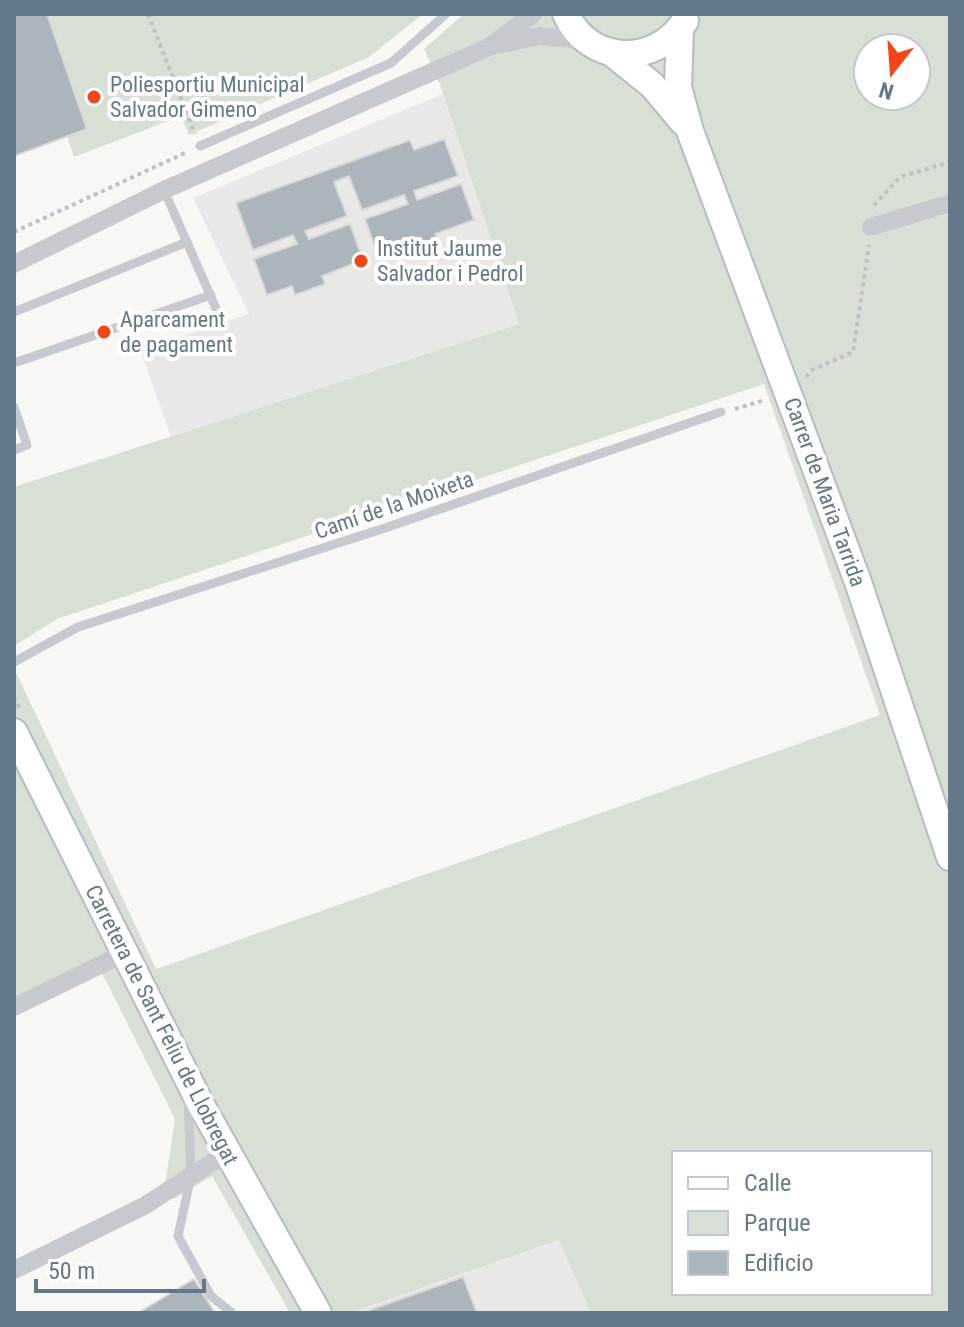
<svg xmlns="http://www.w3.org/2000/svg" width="964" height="1327" viewBox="0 0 964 1327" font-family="'Roboto Condensed',sans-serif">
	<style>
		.built { fill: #e8e9e7 }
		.green { fill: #d8dfd4; fill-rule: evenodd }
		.building { fill: #acb5bc; stroke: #d8d8d6; stroke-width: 2 }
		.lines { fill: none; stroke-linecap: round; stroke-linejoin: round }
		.secondary-casing { stroke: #b6bcc1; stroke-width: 30 }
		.path { stroke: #bfc2c4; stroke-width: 4; stroke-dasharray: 4 4; stroke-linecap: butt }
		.lane { stroke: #c6cace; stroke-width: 9 }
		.street { stroke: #c6cace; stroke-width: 18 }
		.secondary { stroke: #fff; stroke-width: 26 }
		.poi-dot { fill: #f54515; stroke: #fff; stroke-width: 3 }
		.labels { text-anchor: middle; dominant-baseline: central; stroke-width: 8; stroke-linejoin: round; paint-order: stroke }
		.poi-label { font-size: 22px; fill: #637888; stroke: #fff; text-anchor: start }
		.street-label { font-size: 22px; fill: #637888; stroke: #fff }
	</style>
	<rect width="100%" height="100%" fill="#f7f7f3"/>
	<g class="built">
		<polygon points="443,94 520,324 171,436 140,350 249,314 193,198"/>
		<polygon points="560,1240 591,1313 350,1313"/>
	</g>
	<g class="green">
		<polygon points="14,14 423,14 369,57 189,135 181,116 74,157 67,136 14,157"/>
		<path d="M464 14H950V1313H591L559 1240 350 1313H290L212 1176 174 1199 165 1185 175 1119 101 971 14 1013V668L156 969 880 715 764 384 57 619 14 646V487L519 324 441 87 424 49ZM868 48H916V96H868ZM674 1153H930V1293H674Z"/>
	</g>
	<g class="building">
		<polygon points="14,14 47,14 87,129 14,156"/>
		<polygon points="444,139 458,176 414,191 417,200 461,184 474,220 435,234 438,242 405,254 402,246 378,255 365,219 408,204 404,195 362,210 349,176 334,182 347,216 305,231 309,239 350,224 363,260 322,276 325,284 295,295 292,286 267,295 254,259 297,244 293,235 253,250 236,203 410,140 414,150"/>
		<polygon points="463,1277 477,1313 361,1313"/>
		<polygon points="194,1279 215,1313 138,1313"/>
	</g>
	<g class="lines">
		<g class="secondary-casing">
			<g id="secondary">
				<path d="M566 14C589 65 655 67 685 21"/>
				<polyline points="680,28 678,87 690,131 858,582 950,857"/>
				<polyline points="612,53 652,85 683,122"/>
				<polyline points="14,732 200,1103 318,1313"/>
			</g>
		</g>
		<g class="path">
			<polyline points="148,14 195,134"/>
			<polyline points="874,205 900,177 950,162"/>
			<polyline points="14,232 187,152"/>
			<polyline points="806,377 812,370 853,352 869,245"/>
			<polyline points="735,409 765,400"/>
			<polyline points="14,697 20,710"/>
		</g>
		<g class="lane">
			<polyline points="200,146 391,63 446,14"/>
			<polyline points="164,190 218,313"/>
			<polyline points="14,312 187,242"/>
			<polyline points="17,362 211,295"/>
			<polyline points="14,407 27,445 14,450"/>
			<polyline points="14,662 78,627 388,527 721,412"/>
			<polyline points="188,1097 191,1176 178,1236 211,1296 232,1313"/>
		</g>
		<g class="street">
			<polyline points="491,46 533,14"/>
			<polyline points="871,227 950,203"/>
			<polyline points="14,264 164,190 491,46 540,36 585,40"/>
			<polyline points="14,1007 123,954"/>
			<polyline points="14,1270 144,1206 227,1153"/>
		</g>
		<use href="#secondary" class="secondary"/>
	</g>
	<g class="poi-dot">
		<circle cx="94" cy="97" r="8"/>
		<circle cx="361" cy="261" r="8"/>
		<circle cx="104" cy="332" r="8"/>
	</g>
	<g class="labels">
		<g class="poi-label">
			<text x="110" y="84">Poliesportiu Municipal<tspan x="110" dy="25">Salvador Gimeno</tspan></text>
			<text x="377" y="248">Institut Jaume<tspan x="377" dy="25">Salvador i Pedrol</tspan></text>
			<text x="120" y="319">Aparcament<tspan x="120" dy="25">de pagament</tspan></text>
		</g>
		<g class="street-label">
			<text transform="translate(825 492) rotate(70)">Carrer de Maria Tarrida</text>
			<text transform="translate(394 505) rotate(-19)">Camí de la Moixeta</text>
			<text transform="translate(162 1025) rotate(63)">Carretera de Sant Feliu de Llobregat</text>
		</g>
	</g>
	<rect width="964" height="1327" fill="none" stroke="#637888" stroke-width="32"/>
	<rect x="672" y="1151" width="260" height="144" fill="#ffffff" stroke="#c1c9cf" stroke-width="2"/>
	<rect x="688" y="1177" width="40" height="12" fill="#ffffff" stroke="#c1c9cf" stroke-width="2"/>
	<text x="744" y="1191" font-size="24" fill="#637888">Calle</text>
	<rect x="688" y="1211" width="40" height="24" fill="#d8dfd4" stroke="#c1c9cf" stroke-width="2"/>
	<text x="744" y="1231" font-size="24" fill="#637888">Parque</text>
	<rect x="688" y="1251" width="40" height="24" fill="#acb5bc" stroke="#c1c9cf" stroke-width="2"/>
	<text x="744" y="1271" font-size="24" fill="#637888">Edificio</text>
	<g transform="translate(892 72) rotate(197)"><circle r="38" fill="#ffffff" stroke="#c1c9cf" stroke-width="2"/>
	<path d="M0-6L14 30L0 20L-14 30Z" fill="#f54515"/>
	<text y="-12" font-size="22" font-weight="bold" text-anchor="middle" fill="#637888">N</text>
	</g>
	<path d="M36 1279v12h168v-12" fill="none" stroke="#637888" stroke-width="4"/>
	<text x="48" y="1279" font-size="24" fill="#637888" stroke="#ffffff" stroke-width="6" paint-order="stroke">50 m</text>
</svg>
